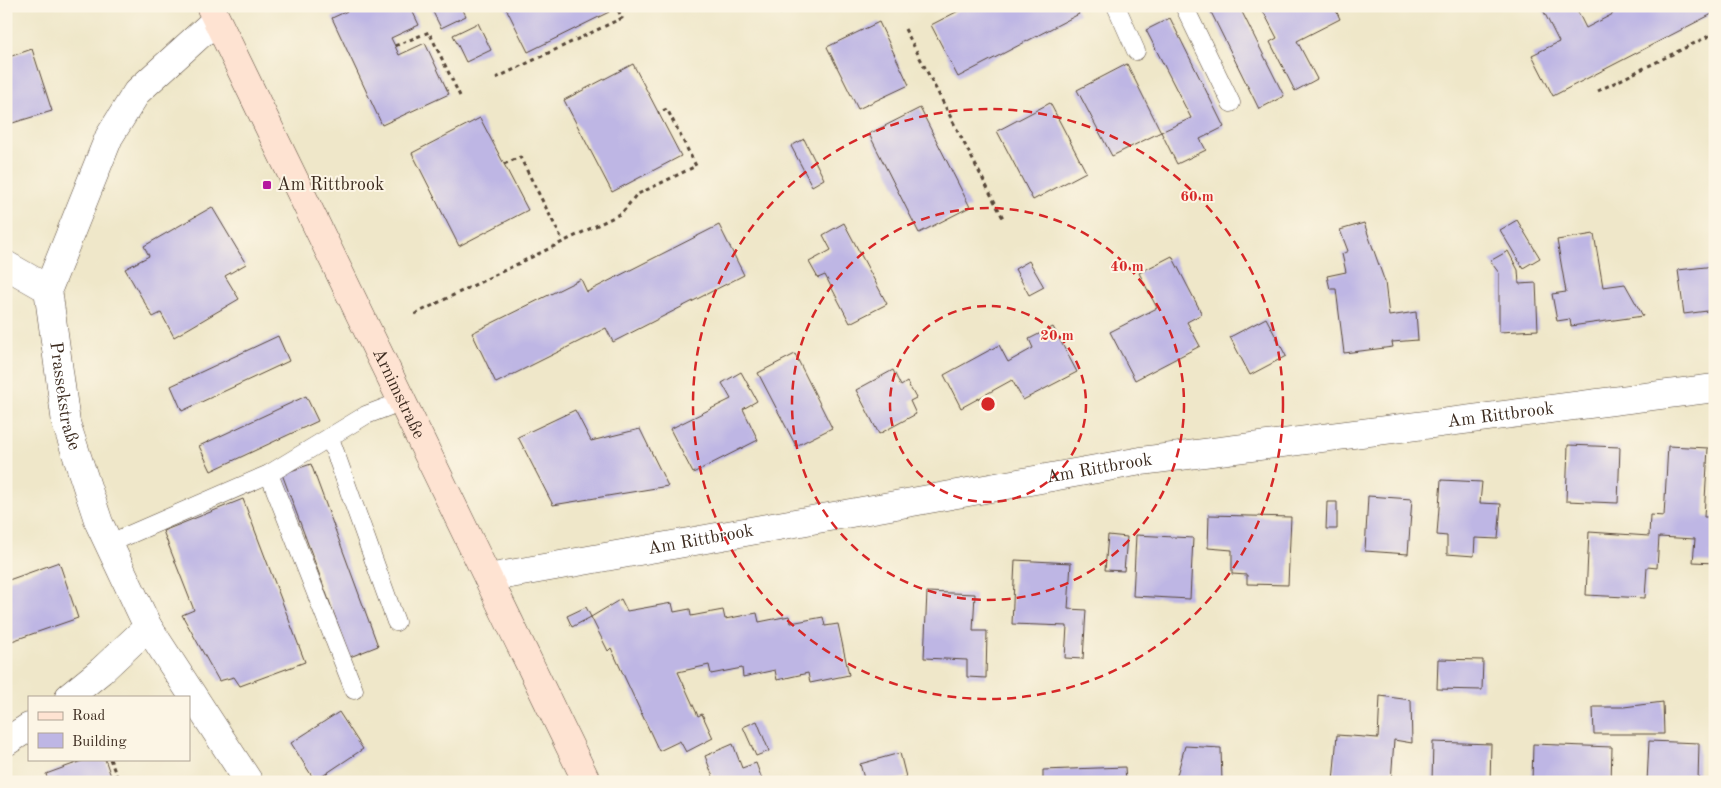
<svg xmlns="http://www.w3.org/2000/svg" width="1721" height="788" viewBox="0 0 1721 788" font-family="'Old Standard TT',serif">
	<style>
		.building { fill: #beb6e4 }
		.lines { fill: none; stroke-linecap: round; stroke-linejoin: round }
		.service-casing { stroke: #564638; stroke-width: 19 }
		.minor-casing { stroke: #564638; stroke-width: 29 }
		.secondary-casing { stroke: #564638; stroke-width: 29 }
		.path { stroke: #564638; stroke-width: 3; stroke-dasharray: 4 4; stroke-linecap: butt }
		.service { stroke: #fff; stroke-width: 18 }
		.minor { stroke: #fff; stroke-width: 28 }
		.secondary { stroke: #fee3d2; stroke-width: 28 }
		.ring { fill: none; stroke: #d62828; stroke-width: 2.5; stroke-dasharray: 9 6 }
		.poi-dot { fill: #b5179e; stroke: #fcf5e5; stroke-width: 2 }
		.labels { text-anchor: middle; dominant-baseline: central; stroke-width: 4; stroke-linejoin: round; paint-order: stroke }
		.poi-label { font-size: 18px; fill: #3b2a1e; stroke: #fcf5e5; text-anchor: start }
		.street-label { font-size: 18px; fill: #3b2a1e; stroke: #fcf5e5 }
		.centre { fill: #d62828; stroke: #fcf5e5; stroke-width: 2.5 }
		.ring-label { font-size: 15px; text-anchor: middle; font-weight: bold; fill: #d62828; stroke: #fcf5e5; stroke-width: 4; stroke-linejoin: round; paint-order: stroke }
	</style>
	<rect width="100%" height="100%" fill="#fcf5e5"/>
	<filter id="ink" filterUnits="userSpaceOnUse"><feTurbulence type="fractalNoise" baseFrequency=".02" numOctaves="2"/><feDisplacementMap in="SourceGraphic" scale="10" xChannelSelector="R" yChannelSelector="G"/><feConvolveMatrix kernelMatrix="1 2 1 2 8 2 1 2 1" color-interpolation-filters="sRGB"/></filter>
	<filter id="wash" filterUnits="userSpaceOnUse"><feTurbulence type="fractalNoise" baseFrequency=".0096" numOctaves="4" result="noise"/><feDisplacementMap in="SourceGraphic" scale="20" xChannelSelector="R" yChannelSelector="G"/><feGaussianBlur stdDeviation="1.12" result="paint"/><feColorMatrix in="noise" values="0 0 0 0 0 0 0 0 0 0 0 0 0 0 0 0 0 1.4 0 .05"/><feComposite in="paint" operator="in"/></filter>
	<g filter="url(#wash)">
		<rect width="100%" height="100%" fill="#efe7c9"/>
		<g id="blocks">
			<g class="building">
				<polygon points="358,6 410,6 419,25 391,38 395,46 399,55 425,43 449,94 382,125 332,18"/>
				<polygon points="430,6 461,6 466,16 441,28"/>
				<polygon points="505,6 606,6 609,12 528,52"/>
				<polygon points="776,6 796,6 780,14"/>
				<polygon points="968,6 1075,6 1079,14 958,77 931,25"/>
				<polygon points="1208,6 1239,6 1284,96 1259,109"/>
				<polygon points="1269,6 1334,6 1340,19 1297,41 1317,79 1295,91 1270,42 1277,38 1262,9"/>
				<polygon points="1551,6 1575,6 1586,28 1613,14 1609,6 1708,6 1712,14 1553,96 1532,55 1559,42 1543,10"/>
				<polygon points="1170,18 1224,127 1200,139 1206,150 1177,164 1161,132 1112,156 1077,90 1127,64 1161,132 1191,118 1146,30"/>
				<polygon points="879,22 909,85 858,109 827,47"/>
				<polygon points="478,23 491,50 466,62 453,35"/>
				<polygon points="32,49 52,111 6,125 6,58"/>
				<polygon points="633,64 681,156 612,192 564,100"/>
				<polygon points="1050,103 1086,172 1033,200 997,131"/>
				<polygon points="920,108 970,207 919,233 869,134"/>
				<polygon points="480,118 528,210 459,246 412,153"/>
				<polygon points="804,139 824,179 812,186 791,146"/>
				<polygon points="212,207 246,264 225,276 239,299 174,337 161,313 153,317 125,269 149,256 144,246"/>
				<polygon points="1517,220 1540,258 1523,268 1500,230"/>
				<polygon points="844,223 887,304 850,323 825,275 818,278 809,262 831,250 823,235"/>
				<polygon points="1364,223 1385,282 1389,316 1416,312 1418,340 1392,342 1393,347 1344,353 1336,289 1330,289 1327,276 1346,272 1342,254 1348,251 1340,230"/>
				<polygon points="719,225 744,275 613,342 606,328 496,383 472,333 581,279 587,292"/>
				<polygon points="1594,234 1603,287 1625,284 1643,316 1571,326 1570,319 1557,321 1552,294 1566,292 1557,240"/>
				<polygon points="1508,251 1518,270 1519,284 1536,283 1538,330 1499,332 1499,273 1490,261"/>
				<polygon points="1172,256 1202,314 1187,322 1200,346 1135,380 1110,332 1157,308 1139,273"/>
				<polygon points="1029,261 1044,287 1029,295 1015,269"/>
				<polygon points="1715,266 1715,310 1684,314 1678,270"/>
				<polygon points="1266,318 1286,356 1250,375 1230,337"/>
				<polygon points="1053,327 1077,372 1023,400 1012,380 961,408 944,375 999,345 1008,362 1033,348 1029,339"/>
				<polygon points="278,336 289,361 182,411 171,386"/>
				<polygon points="795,354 832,428 796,446 758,373"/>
				<polygon points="893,370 901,386 907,382 916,398 910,401 916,414 879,434 856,390"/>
				<polygon points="741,372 757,401 743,409 758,440 693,473 670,429 731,399 722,383"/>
				<polygon points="306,396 318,421 211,471 199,446"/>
				<polygon points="575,410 591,441 640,429 668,486 553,505 518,437"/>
				<polygon points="1568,445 1620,447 1618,503 1566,501"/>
				<polygon points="1668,446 1708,448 1704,517 1715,517 1715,563 1693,562 1695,539 1659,537 1657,568 1647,567 1645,598 1586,595 1589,532 1649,536 1650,515 1664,516"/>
				<polygon points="311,464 378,646 350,657 282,474"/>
				<polygon points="1441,480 1482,482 1480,503 1501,504 1498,539 1475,538 1474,556 1447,554 1447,536 1437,535"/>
				<polygon points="1368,496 1412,499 1408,554 1365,551"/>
				<polygon points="243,499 305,662 240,686 234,677 219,681 182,615 194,610 163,531"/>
				<polygon points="1327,502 1337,502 1337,529 1326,529"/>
				<polygon points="1209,515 1291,517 1288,585 1247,584 1247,575 1232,574 1232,550 1208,548"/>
				<polygon points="1108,535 1127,537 1124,571 1105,570"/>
				<polygon points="1136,535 1193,538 1190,599 1133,596"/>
				<polygon points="1015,560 1071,563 1068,609 1086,610 1083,659 1065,658 1067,626 1012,624"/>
				<polygon points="59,562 78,618 6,643 6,581"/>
				<polygon points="927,592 975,594 973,631 987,631 986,678 967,677 967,660 924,658"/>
				<polygon points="621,599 627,611 672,603 674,612 690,609 691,616 723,610 725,619 757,613 759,622 789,616 791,623 823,617 825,626 838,624 849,675 810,683 808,673 777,680 775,670 743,677 742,668 711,674 709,665 678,672 698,716 702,714 713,738 686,752 680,741 659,751 611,648 608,651 591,617"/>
				<polygon points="586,607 591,617 572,627 567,616"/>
				<polygon points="1438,659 1483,660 1482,690 1437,689"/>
				<polygon points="1380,696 1411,700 1412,743 1394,740 1391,782 1333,782 1337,735 1378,738"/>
				<polygon points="1663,702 1664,734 1594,734 1593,707 1624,707"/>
				<polygon points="339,712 363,749 315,781 291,743"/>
				<polygon points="757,721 769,751 756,756 743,727"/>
				<polygon points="1649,741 1699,743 1698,782 1647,782"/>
				<polygon points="1433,742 1491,744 1490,782 1432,782"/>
				<polygon points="733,744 742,768 756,763 763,782 715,782 705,756"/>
				<polygon points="1533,744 1612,747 1611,782 1532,782"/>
				<polygon points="1185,746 1221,748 1222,782 1175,782"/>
				<polygon points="900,753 906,777 890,782 865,782 860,764"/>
				<polygon points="87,759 105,759 113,782 48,782 46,774"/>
				<polygon points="1125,767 1126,782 1043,782 1043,770"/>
			</g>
		</g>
	</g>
	<g filter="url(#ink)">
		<use href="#blocks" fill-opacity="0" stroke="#564638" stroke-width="1"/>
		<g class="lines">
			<g class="service-casing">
				<g id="service">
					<polyline points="1116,6 1136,51"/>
					<polyline points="1184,6 1231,103"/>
					<polyline points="330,438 396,622"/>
					<polyline points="269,474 354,690"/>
					<polyline points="108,544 269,474 366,415 403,401"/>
				</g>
			</g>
			<g class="minor-casing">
				<g id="minor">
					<path id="s1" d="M216 20 137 92 109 137 48 289 66 423 99 523 148 627 249 782"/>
					<polyline points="6,265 48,289"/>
					<path id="s2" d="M488 578 1141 461 1715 388"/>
					<polyline points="69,697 101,671 148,627"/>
					<polyline points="6,742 29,727"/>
				</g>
			</g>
			<g class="secondary-casing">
				<g id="secondary">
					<path id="s3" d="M210 6 587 782"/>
				</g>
			</g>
			<g class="path">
				<polyline points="905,29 1004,220"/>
				<polyline points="395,46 429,32 460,96"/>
				<polyline points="496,78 622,18 616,6"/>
				<polyline points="1598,91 1715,33"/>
				<polyline points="504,164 520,157 563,241"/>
				<polyline points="415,314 622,213 636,195 696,166 667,109 658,113"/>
				<polyline points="110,759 119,782"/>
			</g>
			<use href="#service" class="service"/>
			<use href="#minor" class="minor"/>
			<use href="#secondary" class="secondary"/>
		</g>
	</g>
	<g class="ring">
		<circle cx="988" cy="404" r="98"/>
		<circle cx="988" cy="404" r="196"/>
		<circle cx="988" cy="404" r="295"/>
	</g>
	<rect class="poi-dot" x="262" y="180" width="10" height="10" rx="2.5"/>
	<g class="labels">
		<g class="poi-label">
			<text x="277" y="185">Am Rittbrook</text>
		</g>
		<g class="street-label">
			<text stroke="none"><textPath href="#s3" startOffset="431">Arnimstraße</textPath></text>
			<text stroke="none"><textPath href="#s1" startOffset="432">Prassekstraße</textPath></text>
			<text stroke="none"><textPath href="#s2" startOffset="1026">Am Rittbrook</textPath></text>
			<text stroke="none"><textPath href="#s2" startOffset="621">Am Rittbrook</textPath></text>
			<text stroke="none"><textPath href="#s2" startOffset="216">Am Rittbrook</textPath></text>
		</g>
	</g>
	<circle cx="988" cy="404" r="8" class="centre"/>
	<g class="ring-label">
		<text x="1197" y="201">60 m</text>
		<text x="1127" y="271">40 m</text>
		<text x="1057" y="340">20 m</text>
	</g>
	<rect width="1721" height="788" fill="none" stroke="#fcf5e5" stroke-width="25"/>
	<rect x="28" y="696" width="162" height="65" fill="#fcf5e5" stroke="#afa495"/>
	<rect x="38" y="712" width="25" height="8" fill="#fee3d2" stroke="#afa495"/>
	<text x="72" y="720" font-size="15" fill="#3b2a1e">Road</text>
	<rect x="38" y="733" width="25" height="15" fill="#beb6e4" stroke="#afa495"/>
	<text x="72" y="746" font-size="15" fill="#3b2a1e">Building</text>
</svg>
